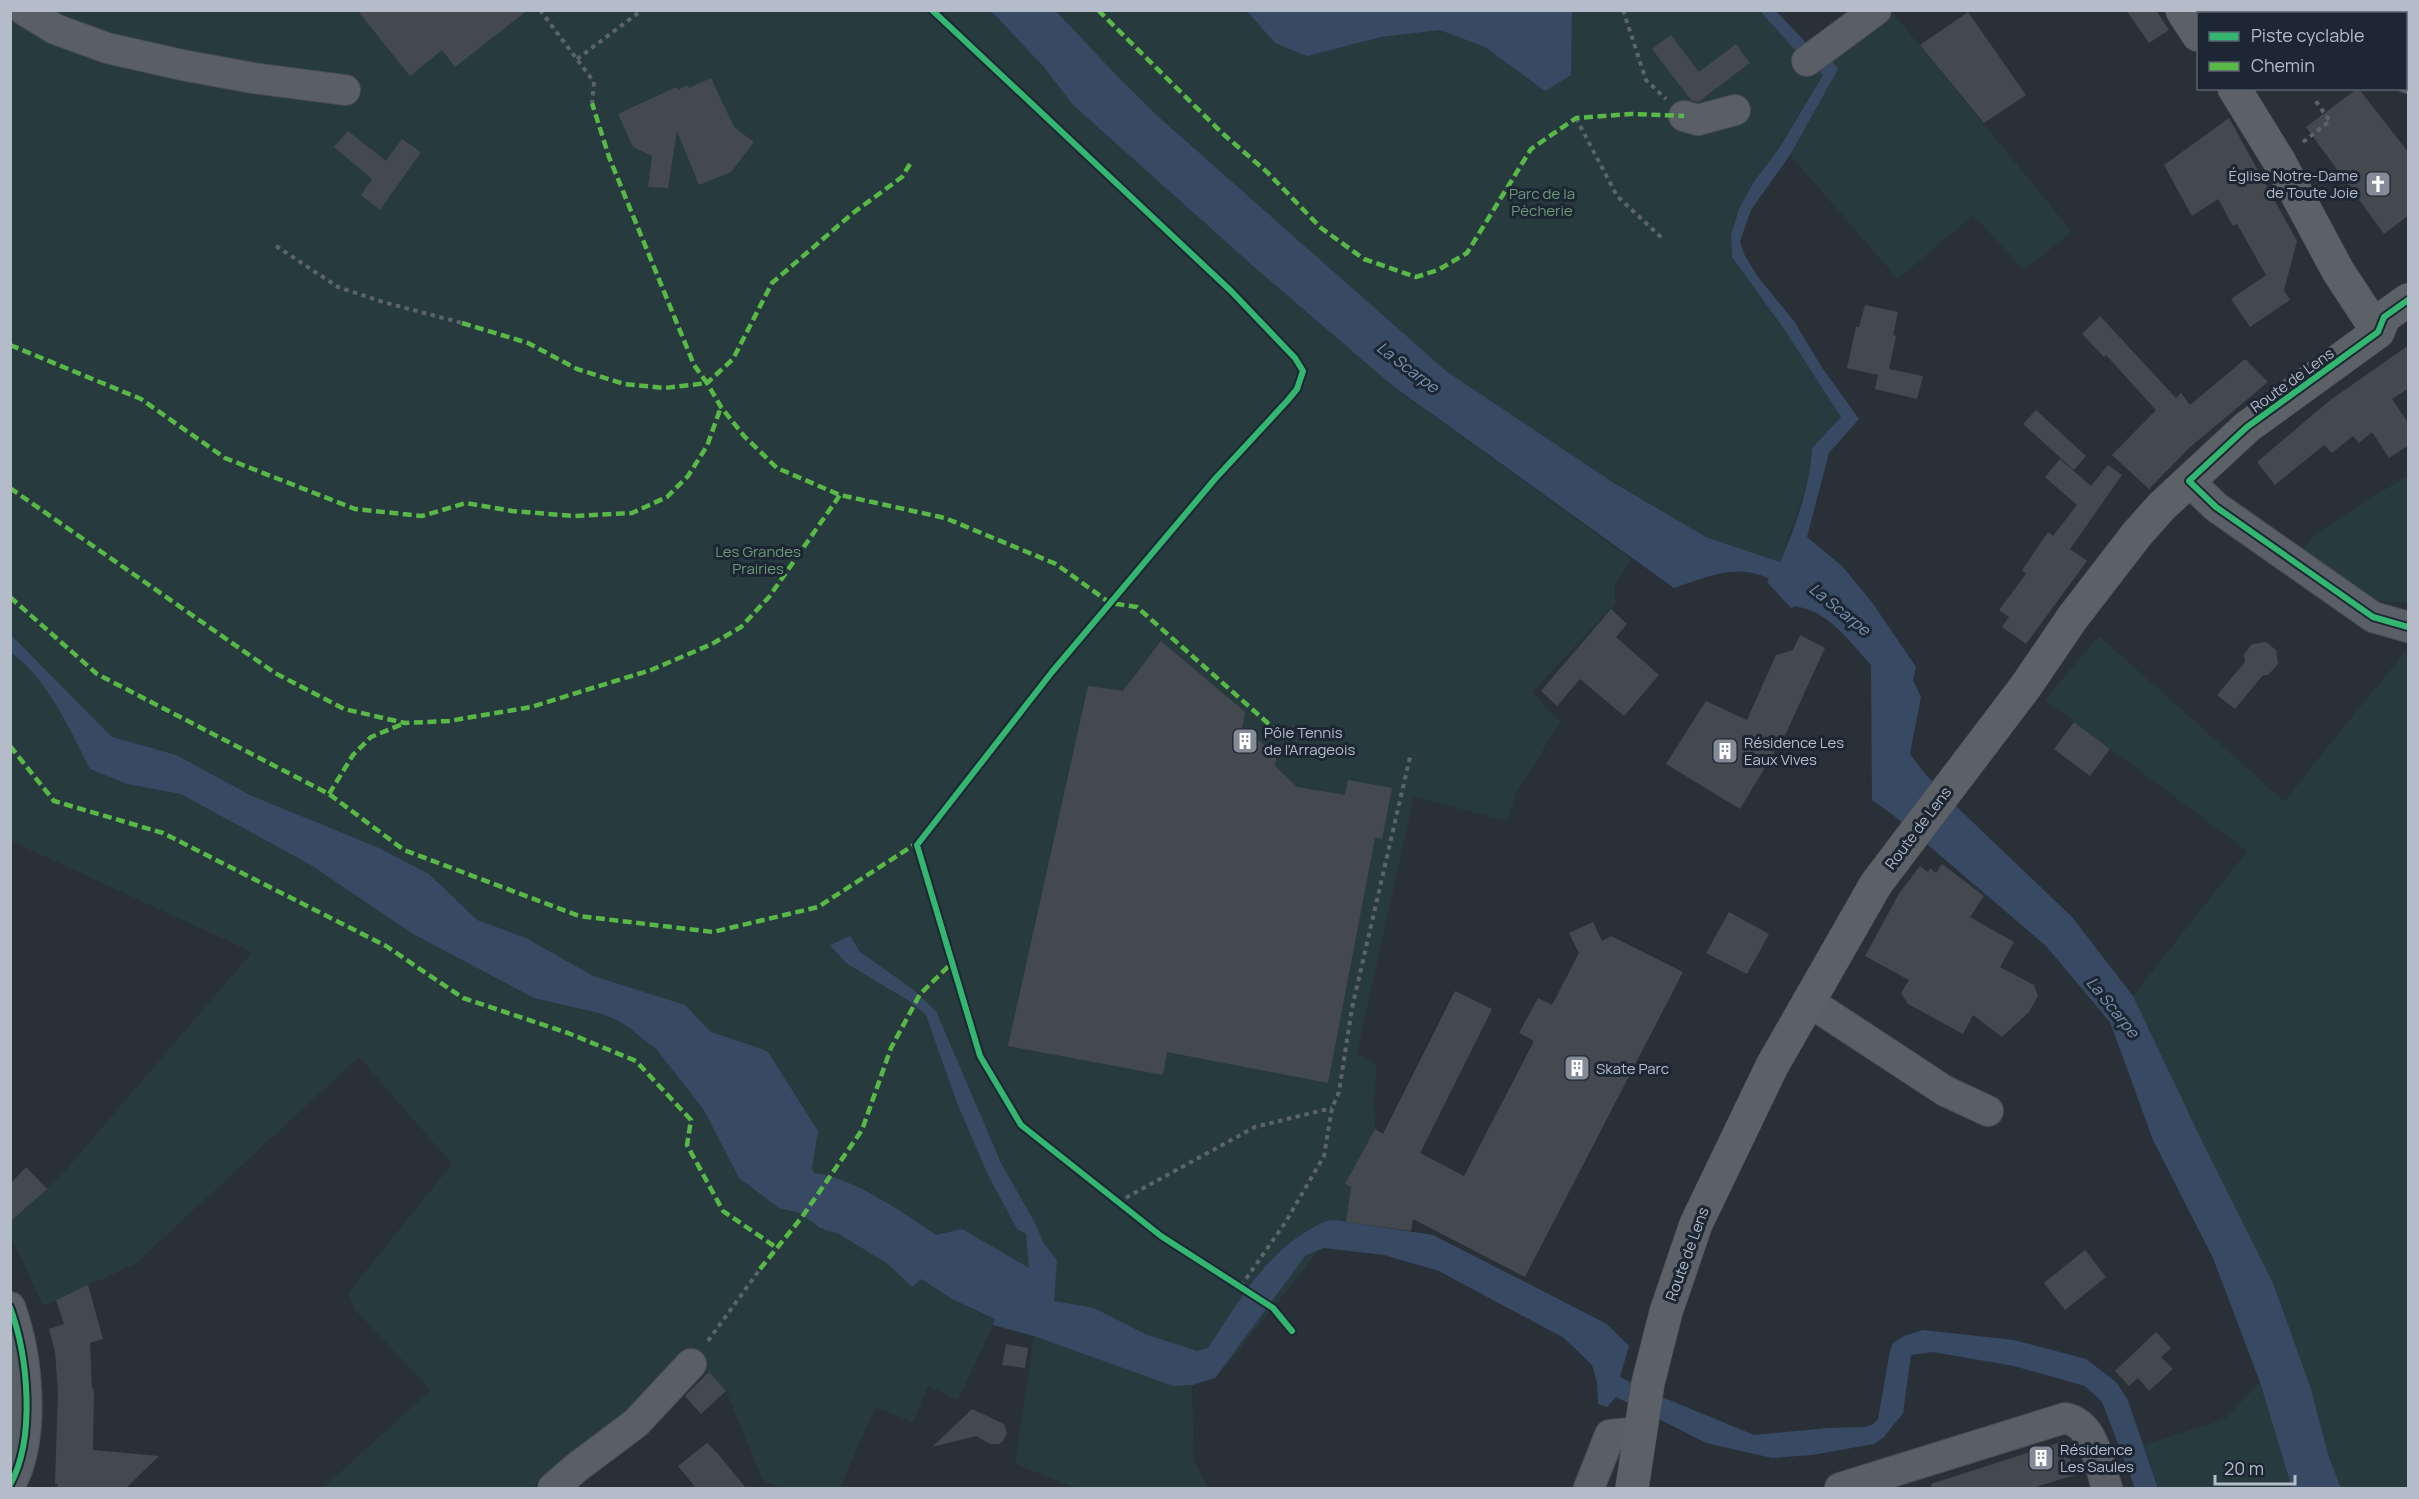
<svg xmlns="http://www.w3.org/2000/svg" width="2419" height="1499" viewBox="0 0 2419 1499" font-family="Manrope,sans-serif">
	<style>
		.green { fill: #273a3e }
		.water { fill: #384963 }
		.building { fill: #444950 }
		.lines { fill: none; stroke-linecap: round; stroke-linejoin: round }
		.minor-casing { stroke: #484c53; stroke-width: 32 }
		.major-casing { stroke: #484c55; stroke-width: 34 }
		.path { stroke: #5d636a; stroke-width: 4; stroke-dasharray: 4.5 4.5; stroke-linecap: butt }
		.minor { stroke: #5a5e66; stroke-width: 30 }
		.major { stroke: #5c6168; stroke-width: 33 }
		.quiet { stroke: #58b947; stroke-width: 4.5; stroke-dasharray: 9 4.5; stroke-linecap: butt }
		.cycleway-casing { stroke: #1d2633; stroke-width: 10 }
		.cycleway { stroke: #33b770; stroke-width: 6 }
		.labels { text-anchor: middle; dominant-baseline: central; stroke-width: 6; stroke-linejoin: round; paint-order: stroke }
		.poi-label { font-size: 15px; fill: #b4bcc9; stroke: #1d2633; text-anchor: start }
		.park-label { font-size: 15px; fill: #6b9a76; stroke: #1d2633 }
		.street-label { font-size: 15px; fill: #b4bcc9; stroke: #1d2633 }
		.water-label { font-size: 16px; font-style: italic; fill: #7c92b1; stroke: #1d2633 }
	</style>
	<rect width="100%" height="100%" fill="#2a3038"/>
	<g class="green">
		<polygon points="11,11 991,11 1043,66 1073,105 1253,266 1393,386 1631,559 1615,583 1615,604 1532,692 1560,722 1516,794 1507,821 1414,797 1357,1053 1377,1066 1374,1098 1375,1129 1345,1184 1351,1187 1346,1222 1331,1221 1334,1231 1232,1359 1215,1378 1192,1385 1194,1461 1208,1488 1077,1488 1015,1464 1034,1336 993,1325 958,1400 928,1386 913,1422 875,1407 840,1488 782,1488 763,1481 726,1391 709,1372 679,1355 675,1363 617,1420 557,1465 532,1488 323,1488 431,1390 355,1310 348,1293 452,1164 359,1057 135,1264 43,1306 19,1253 11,1241 11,1222 66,1170 252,952 11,841"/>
		<polygon points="1056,11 1760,11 1794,48 1801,51 1823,75 1780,147 1753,183 1739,209 1731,235 1732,257 1784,329 1841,417 1812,448 1811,474 1780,562 1706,537 1614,483 1446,371 1161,119 1120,79"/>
		<polygon points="1894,14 2072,232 2024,270 1973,215 1898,279 1790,155 1837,69 1832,61"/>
		<polygon points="2408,475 2408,603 2363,600 2299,555 2314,535"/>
		<polygon points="2099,636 2285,802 2313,765 2405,652 2408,655 2408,1488 2159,1488 2144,1445 2225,1419 2260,1382 2213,1258 2182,1148 2160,1053 2133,996 2247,851 2045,700"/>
	</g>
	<g class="water">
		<path d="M991 11H1056L1120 79 1161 119 1446 371 1614 483 1706 537 1780 562C1796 526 1810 486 1812 448L1841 417 1784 329 1732 257 1731 235 1739 209 1753 183 1780 147 1823 75 1801 51 1794 49 1760 11H1776L1810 47 1832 61 1838 69 1790 155 1751 210 1740 241 1744 254 1758 277 1794 321 1821 366 1859 419 1829 453 1807 537 1842 566 1871 601 1916 667 1913 680 1921 697 1910 754 1926 775 1961 811 2072 917 2133 996 2200 1137 2273 1283 2311 1389 2328 1455 2341 1488H2292L2260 1382 2213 1258 2153 1140 2110 1022 2046 946 1893 815 1872 800 1871 665C1848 640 1829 611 1794 606L1792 609 1767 582 1769 579C1738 562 1704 578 1674 588L1393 386 1253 266 1073 105 1043 66Z"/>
		<polygon points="1247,11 1572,11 1571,75 1545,91 1485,47 1440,30 1381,37 1307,56 1275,43"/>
		<path d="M10 634 112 737 176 755 252 796 379 848 429 874 477 920 526 938 593 976 685 1005 711 1032 762 1049 768 1052 818 1131 812 1168 814 1173C852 1177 904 1213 936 1235L962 1229 1029 1268 1026 1234 1017 1229 988 1175 957 1103 926 1015 909 1001 846 963 830 945 850 936 860 952 911 988 936 1011 1001 1163 1035 1223 1044 1244 1057 1260 1054 1301 1094 1308 1145 1334 1197 1351 1208 1348C1236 1306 1261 1260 1304 1233 1314 1227 1322 1221 1334 1220L1433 1235 1607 1324 1629 1346 1620 1377 1650 1392 1754 1435 1828 1428 1865 1427 1873 1424 1878 1419 1890 1351 1893 1343 1904 1336 1923 1330 2014 1340 2086 1359 2116 1382 2127 1398 2158 1488H2135L2102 1402 2085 1386 2014 1366 1933 1352 1911 1355 1903 1413 1884 1437 1874 1444 1812 1455 1772 1458 1706 1443 1616 1397 1607 1407 1598 1404 1597 1382 1592 1365 1564 1338 1439 1271 1384 1255 1324 1248 1306 1255 1215 1378 1192 1385 1173 1386 1034 1336 993 1325 995 1319 952 1299 921 1279 912 1287 888 1264 839 1234 820 1228 800 1213 779 1208 739 1178 704 1110 657 1050 627 1026 613 1018 599 1013 534 998 413 934 311 865 181 794 127 784 90 769C72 733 45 675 11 653Z"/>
	</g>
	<g class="building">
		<polygon points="357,10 528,10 455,67 442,50 410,76"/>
		<polygon points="2126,10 2156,10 2169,30 2149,43"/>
		<polygon points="1968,12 2026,95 1984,123 1920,45"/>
		<polygon points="1671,35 1699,72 1736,44 1750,63 1698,102 1691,100 1652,49"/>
		<polygon points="711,78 734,127 754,142 731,172 699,185 677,131 668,188 648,187 652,156 633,147 618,114 676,87 678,90 688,85 689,88"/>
		<polygon points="2358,88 2409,153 2409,215 2384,234 2306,127"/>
		<polygon points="2229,118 2297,241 2284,290 2290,300 2250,327 2231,299 2266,275 2237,224 2233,226 2218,199 2192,216 2164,165"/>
		<polygon points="348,131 386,161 402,139 421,152 380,210 361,195 372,179 334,147"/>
		<polygon points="1865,305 1898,312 1893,335 1896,336 1889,369 1923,376 1917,399 1875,389 1878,375 1847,368 1856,327 1859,327"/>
		<polygon points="2100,316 2176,398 2181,393 2190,405 2245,359 2268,382 2189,448 2149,489 2112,455 2156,410 2106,355 2104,357 2082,334"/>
		<polygon points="2409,345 2409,388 2392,399 2409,424 2409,445 2389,458 2372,432 2359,443 2353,436 2332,453 2324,445 2275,485 2257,462 2329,401"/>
		<polygon points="2036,410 2086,456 2074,470 2023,424"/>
		<polygon points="2060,459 2091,486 2108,465 2122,475 2070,549 2087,561 2026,644 2002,627 2009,617 1999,610 2026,574 2022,570 2048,532 2053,536 2077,505 2045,477"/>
		<polygon points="1611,609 1627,624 1616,637 1659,675 1624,716 1580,679 1557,706 1541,691"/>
		<polygon points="1800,635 1825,648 1787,731 1740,809 1666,764 1706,701 1747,720 1776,655 1793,650"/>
		<polygon points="1161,641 1245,712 1242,728 1277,755 1275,766 1297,787 1345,795 1348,780 1392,788 1382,839 1375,838 1328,1083 1167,1052 1163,1075 1008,1046 1088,686 1123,691"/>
		<polygon points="2266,642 2276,650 2278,664 2268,675 2263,675 2235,709 2217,695 2245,662 2244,654 2252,644"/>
		<polygon points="2074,722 2110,749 2090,776 2054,749"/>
		<polygon points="1942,864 1984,896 1970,917 2014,942 2000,967 2034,985 2038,996 2029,1012 2002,1037 1973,1015 1963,1034 1908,1004 1901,993 1909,980 1865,956 1900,892 1920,866 1928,872 1930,868 1936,873"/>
		<polygon points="1729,912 1769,934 1747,974 1706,953"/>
		<polygon points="1593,922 1602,941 1611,936 1683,972 1525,1277 1413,1219 1411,1231 1346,1222 1351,1187 1345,1184 1375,1129 1383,1134 1455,991 1492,1009 1420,1153 1464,1176 1534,1041 1519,1033 1538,998 1552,1005 1579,953 1569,933"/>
		<polygon points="26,1167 47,1189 10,1222 10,1184"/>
		<polygon points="2085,1250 2106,1277 2065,1310 2044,1283"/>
		<polygon points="88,1285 103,1339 90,1343 92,1389 94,1388 93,1450 159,1456 126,1488 57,1488 58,1484 55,1484 58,1391 55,1352 49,1329 64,1324 56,1300"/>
		<polygon points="2156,1332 2171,1348 2161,1357 2173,1369 2149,1391 2138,1378 2129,1386 2115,1371"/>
		<polygon points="1006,1344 1028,1348 1025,1368 1002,1365"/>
		<polygon points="709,1372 726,1391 701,1414 685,1396"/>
		<polygon points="972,1409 1004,1424 1007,1433 1003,1441 999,1444 990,1444 976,1436 932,1447"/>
		<polygon points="2064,1441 2075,1475 2032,1488 1932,1488 1931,1484"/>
		<polygon points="707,1443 718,1454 746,1488 696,1488 678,1466"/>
	</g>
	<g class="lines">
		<g class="minor-casing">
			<g id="minor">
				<polyline points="24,10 55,29 107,48 182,65 253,78 345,90"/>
				<polyline points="2370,14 2371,10"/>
				<polyline points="1807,61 1876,10"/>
				<polyline points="2406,75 2408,78"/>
				<polyline points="1684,116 1698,120 1735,110"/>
				<polyline points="2189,481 2216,507 2373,617 2408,627"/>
				<polyline points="1808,1001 1945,1091 1988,1111"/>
				<path d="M10 1307C28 1356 36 1438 10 1485"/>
				<polyline points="553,1488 576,1468 636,1423 691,1364"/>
				<polyline points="1589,1488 1610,1435 1640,1432"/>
				<path d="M1840 1488 2065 1418C2095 1424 2099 1464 2107 1488"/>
			</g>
		</g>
		<g class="major-casing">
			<g id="major">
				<polyline points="2182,10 2198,35"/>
				<polyline points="2234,88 2279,161 2338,271 2378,332"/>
				<polyline points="1632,1488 1648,1383 1666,1312 1696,1224 1772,1066 1876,884 2026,686 2073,617 2137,534 2161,507 2247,427 2378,332 2384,317 2408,300"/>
			</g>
		</g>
		<g class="path">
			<polyline points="540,10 594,82 592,103"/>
			<polyline points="1623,10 1646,80 1666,99"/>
			<polyline points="577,59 642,10"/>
			<polyline points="1576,118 1617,196 1663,239"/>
			<polyline points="2303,142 2330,121 2315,100"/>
			<polyline points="276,246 338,287 383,302 462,323"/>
			<polyline points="1118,1202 1255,1127 1332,1108"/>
			<polyline points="1241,1286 1285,1223 1324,1156 1332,1108 1339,1092 1352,1008 1410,757"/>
			<polyline points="708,1341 760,1269"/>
		</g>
		<use href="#minor" class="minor"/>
		<use href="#major" class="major"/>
		<g class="quiet">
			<polyline points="1098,10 1222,133 1267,172 1321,228 1364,259 1416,277 1438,270 1467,253 1531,149 1576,118 1631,114 1684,116"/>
			<polyline points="910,164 902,177 853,213 772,283 733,359 707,383 721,407 744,436 777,468 840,495 945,518 1056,564 1110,603 1137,607 1279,733"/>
			<polyline points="462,323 528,343 577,369 624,384 665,388 707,383 694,365 609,157 592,103"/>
			<polyline points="10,345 141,399 225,458 355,509 422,516 466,503 512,511 574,516 632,513 667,497 688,476 707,446 721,407"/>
			<polyline points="10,488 275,673 344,709 405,723 449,721 531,707 651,670 712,644 741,627 769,597 840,495"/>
			<polyline points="10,597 97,674 329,794 404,850 579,916 713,932 818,907 920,841"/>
			<polyline points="10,746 54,801 163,833 386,946 463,998 568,1033 636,1061 691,1120 687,1145 723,1211 777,1248"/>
			<polyline points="329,794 353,755 371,737 405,723"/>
			<polyline points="760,1269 802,1217 862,1130 891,1048 912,1009 920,994 953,962"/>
		</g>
		<g class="cycleway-casing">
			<g id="cycleway">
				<polyline points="932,10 1231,291 1295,358 1303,371 1297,389 1288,400 1215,479 1052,672 917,845 980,1056 1021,1125 1161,1236 1273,1308 1292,1331"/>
				<polyline points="2408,300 2384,317 2378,332 2247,427 2189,481 2216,507 2373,617 2408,627"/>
				<path d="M10 1307C28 1356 36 1438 10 1485"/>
			</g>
		</g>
		<use href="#cycleway" class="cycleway"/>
	</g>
	<defs>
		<g id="church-square" transform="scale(1.35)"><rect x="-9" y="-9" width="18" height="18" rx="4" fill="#848b96" stroke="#1d2633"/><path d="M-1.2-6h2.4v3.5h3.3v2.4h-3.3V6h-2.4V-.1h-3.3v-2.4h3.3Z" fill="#fff"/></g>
		<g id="building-square" transform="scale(1.35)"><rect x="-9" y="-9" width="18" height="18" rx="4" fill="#848b96" stroke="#1d2633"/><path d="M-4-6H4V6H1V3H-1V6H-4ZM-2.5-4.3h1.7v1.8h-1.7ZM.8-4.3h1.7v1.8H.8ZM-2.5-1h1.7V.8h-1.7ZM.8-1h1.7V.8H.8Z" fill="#fff"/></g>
	</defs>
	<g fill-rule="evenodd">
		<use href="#church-square" x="2378" y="184"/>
		<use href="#building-square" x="1245" y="741"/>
		<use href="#building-square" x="1725" y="751"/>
		<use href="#building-square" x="1577" y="1068"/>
		<use href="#building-square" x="2041" y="1458"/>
	</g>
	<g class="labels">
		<g class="poi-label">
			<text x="2358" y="175" text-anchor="end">Église Notre-Dame<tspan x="2358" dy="17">de Toute Joie</tspan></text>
			<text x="1264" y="732">Pôle Tennis<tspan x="1264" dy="17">de l'Arrageois</tspan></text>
			<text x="1744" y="742">Résidence Les<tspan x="1744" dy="17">Eaux Vives</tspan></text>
			<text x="1596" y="1068">Skate Parc</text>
			<text x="2060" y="1449">Résidence<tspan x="2060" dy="17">Les Saules</tspan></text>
		</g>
		<g class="park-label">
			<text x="1542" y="193">Parc de la<tspan x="1542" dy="17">Pècherie</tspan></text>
			<text x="758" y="551">Les Grandes<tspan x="758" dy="17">Prairies</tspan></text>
		</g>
		<g class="street-label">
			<text transform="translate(2292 380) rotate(-36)">Route de Lens</text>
			<text transform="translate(1918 828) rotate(-53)">Route de Lens</text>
			<text transform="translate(1687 1254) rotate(-70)">Route de Lens</text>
		</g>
		<g class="water-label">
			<text transform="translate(1408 367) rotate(37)">La Scarpe</text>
			<text transform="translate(1840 609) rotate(39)">La Scarpe</text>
			<text transform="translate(2113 1007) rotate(51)">La Scarpe</text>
		</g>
	</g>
	<rect width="2419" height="1499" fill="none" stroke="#b4bcc9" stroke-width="24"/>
	<rect x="2197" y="12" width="210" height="78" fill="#1d2633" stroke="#59626f" stroke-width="1.5"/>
	<rect x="2209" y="32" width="30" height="9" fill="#33b770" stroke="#59626f" stroke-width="1.5"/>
	<text x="2251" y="42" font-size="18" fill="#b4bcc9">Piste cyclable</text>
	<rect x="2209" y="62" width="30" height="9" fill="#58b947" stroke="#59626f" stroke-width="1.5"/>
	<text x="2251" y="72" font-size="18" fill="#b4bcc9">Chemin</text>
	<path d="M2215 1475v9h80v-9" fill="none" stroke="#b4bcc9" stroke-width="3"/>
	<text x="2224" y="1475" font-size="18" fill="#b4bcc9" stroke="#1d2633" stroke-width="4.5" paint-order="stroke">20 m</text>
</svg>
